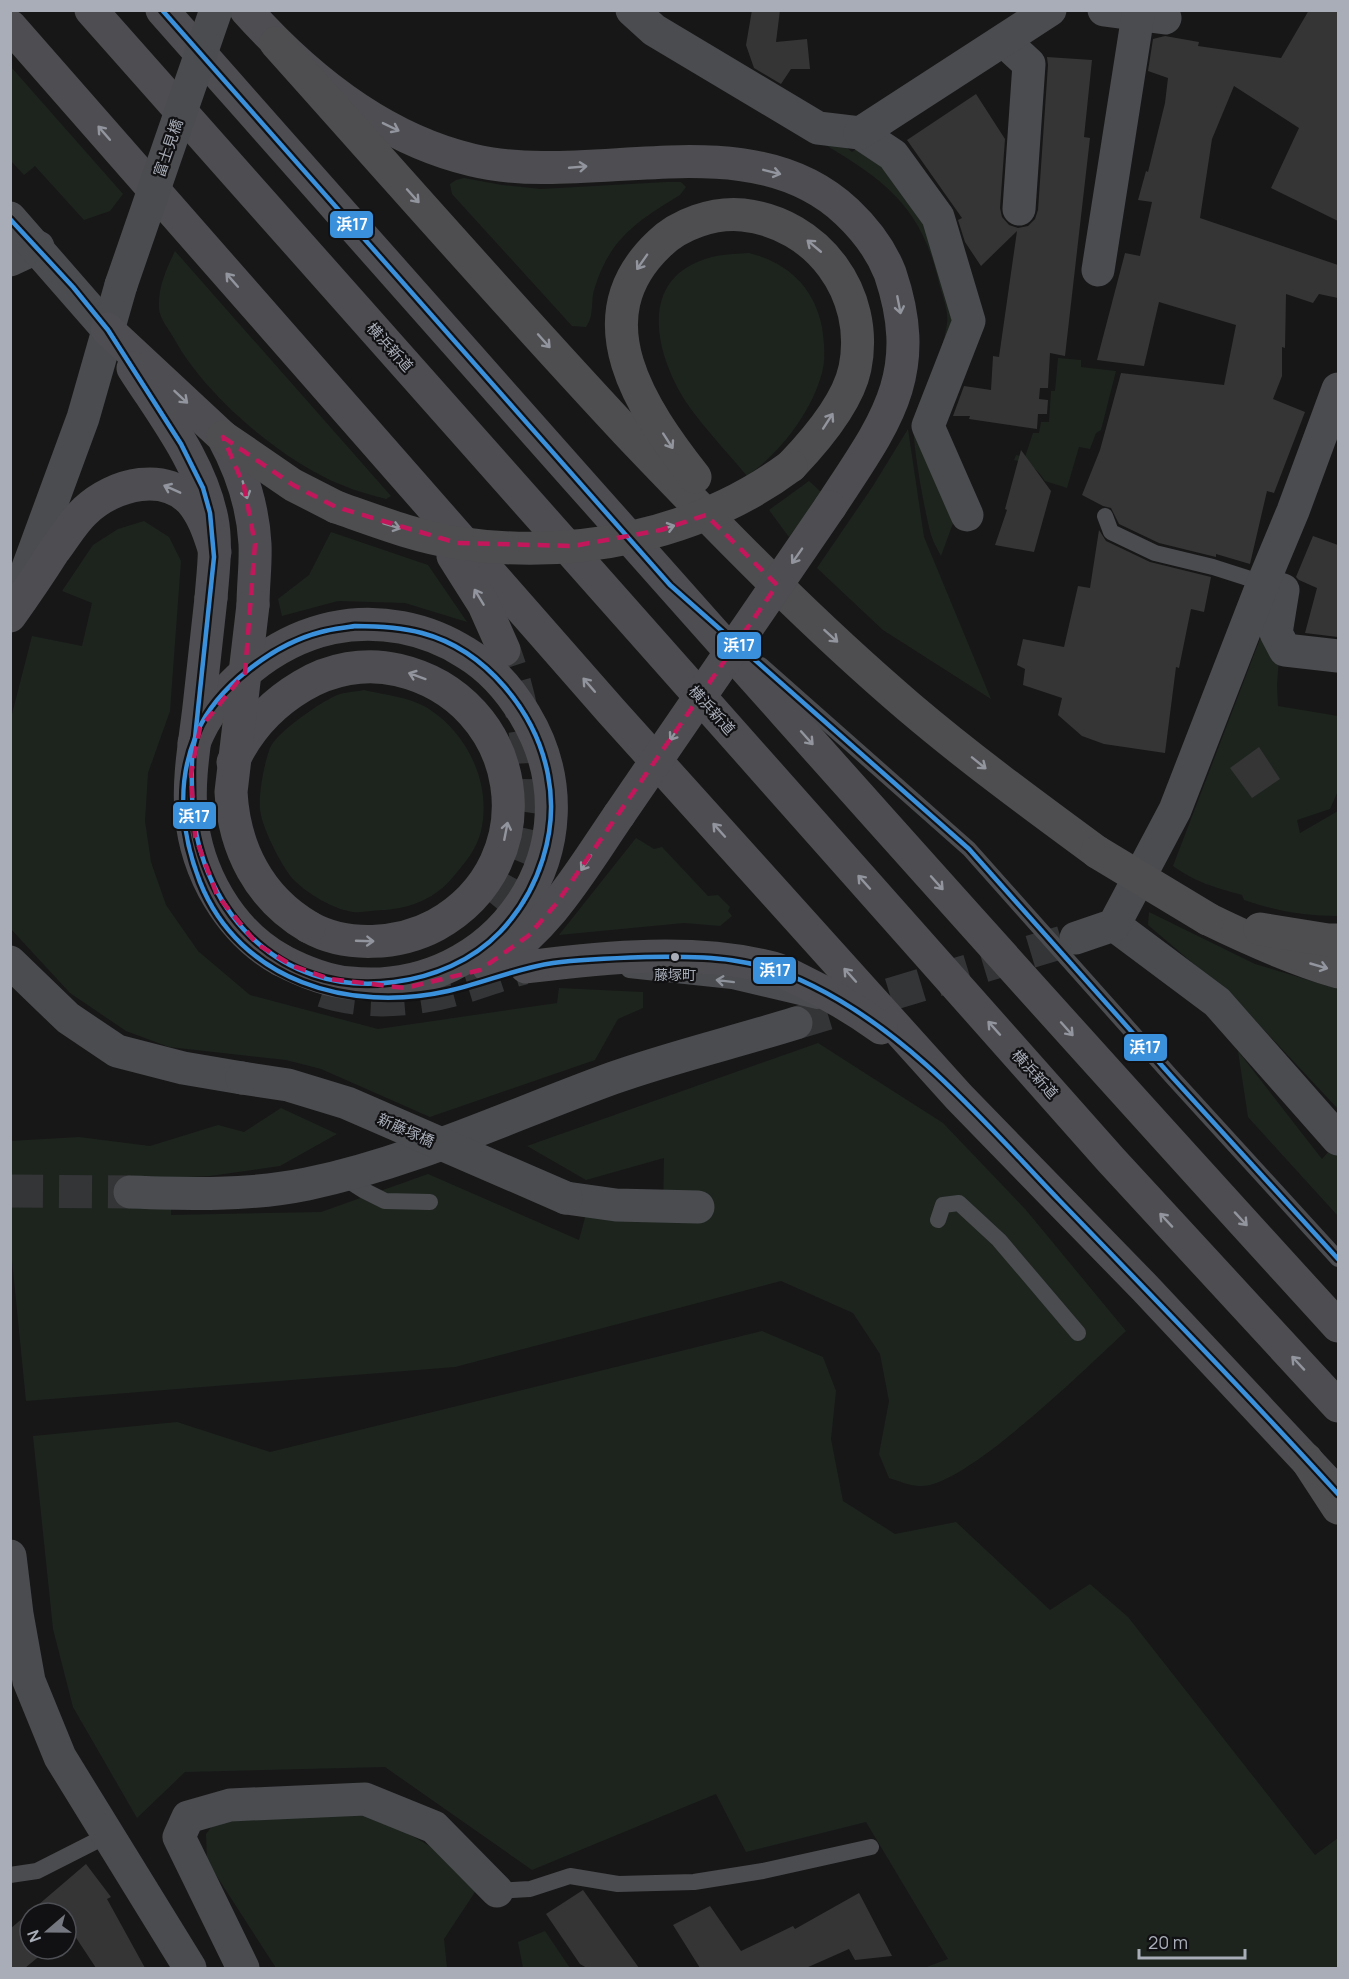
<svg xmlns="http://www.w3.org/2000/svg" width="1349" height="1979" viewBox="0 0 1349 1979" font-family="Manrope,'Noto Sans JP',sans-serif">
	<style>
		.green { fill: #1d241e }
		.building { fill: #353536 }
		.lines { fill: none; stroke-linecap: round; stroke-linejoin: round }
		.minor-tunnel { stroke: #343537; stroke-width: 33; stroke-dasharray: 33 16; stroke-linecap: butt }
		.trunk-tunnel { stroke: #343537; stroke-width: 33; stroke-dasharray: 33 16; stroke-linecap: butt }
		.service { stroke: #4b4c50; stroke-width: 16 }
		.minor { stroke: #4b4c50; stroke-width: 33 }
		.tertiary { stroke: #4b4c50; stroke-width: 33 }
		.trunk { stroke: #4e4e52; stroke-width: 33 }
		.motorway { stroke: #4e4e51; stroke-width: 33 }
		.minor-bridge { stroke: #4b4c50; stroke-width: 33 }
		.tertiary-bridge { stroke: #4b4c50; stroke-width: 33 }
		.trunk-bridge { stroke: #4e4e52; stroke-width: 33 }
		.motorway-bridge { stroke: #4e4e51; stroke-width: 33 }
		.bus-1-casing { stroke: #111113; stroke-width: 9 }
		.bus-1 { stroke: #3a90db; stroke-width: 4.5 }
		.oneway { stroke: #92959e }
		.oneway2 { stroke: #8c9099 }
		.marked { fill: none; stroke: #c2185b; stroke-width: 4.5; stroke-dasharray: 12 8; stroke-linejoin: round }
		.bus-dot { fill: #a8adb8; stroke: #111113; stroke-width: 2 }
		.labels { text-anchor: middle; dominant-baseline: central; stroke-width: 4.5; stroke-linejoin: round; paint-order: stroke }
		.bus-label { font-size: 14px; fill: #a8adb8; stroke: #111113 }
		.street-label { font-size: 15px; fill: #a8adb8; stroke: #111113 }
		.line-badge { stroke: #111113; stroke-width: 2 }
		.badge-label { font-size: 16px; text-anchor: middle; font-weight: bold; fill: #fff }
	</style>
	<rect width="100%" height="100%" fill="#171717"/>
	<g class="green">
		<polygon points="11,67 123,194 110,211 84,220 35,166 24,175 11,161"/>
		<path d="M833 136 852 152 856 149 878 160 907 196 939 251 955 321 917 427 956 515 941 556C937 548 932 540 930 531 925 512 910 433 914 418 924 386 943 356 947 323 949 311 942 295 939 283 921 203 882 179 816 139Z"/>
		<path d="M464 178 502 185 541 189 666 182H681L686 187 680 195C639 220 610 238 595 287 590 300 595 315 586 327L572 326 452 194 450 184 456 180Z"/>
		<path d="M175 251 391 496 386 499C371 495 356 491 342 485 283 462 205 395 175 340 170 331 159 318 159 308 158 287 166 270 175 251Z"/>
		<path d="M749 253C788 263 814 287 822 327 824 342 826 358 822 373 811 413 780 453 747 476 727 452 704 428 686 402 654 352 637 276 712 257 724 254 737 254 749 253Z"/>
		<path d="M1058 358 1081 360V367L1116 371 1101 430 1096 433 1090 449 1079 447 1067 488 1045 481C1037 468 1029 463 1014 460L1016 455 1025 457 1033 433H1039L1041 422H1049L1051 391H1055Z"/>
		<polygon points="908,429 924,537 991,699 883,630 817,568 873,486"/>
		<polygon points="809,481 822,493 789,537 769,510"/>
		<polygon points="144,521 169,537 181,561 170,711 148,773 145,821 151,862 166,905 198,951 250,995 378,1029 557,1003 559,988 643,992 643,1008 618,1019 595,1060 430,1117 321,1069 286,1060 169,1047 126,1031 70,993 10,928 11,718 32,636 82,646 92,603 62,591 93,545 118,529"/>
		<polygon points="331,532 428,565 467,622 405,603 338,601 282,616 278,599 309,575"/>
		<path d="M1265 626 1279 658 1277 685 1278 706 1338 716V791L1330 809 1297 820 1300 833 1338 811V916C1304 916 1276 911 1244 900L1242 895C1214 887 1197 883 1173 866Z"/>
		<path d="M364 690C385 695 411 697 429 709 468 734 492 785 481 831 477 849 464 864 453 877 436 898 411 908 385 910 375 910 363 913 353 912 333 909 308 894 294 880 283 869 264 831 261 815 257 799 264 764 270 748 277 732 317 705 333 697 342 692 354 692 364 690Z"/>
		<polygon points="636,838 654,849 662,847 708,896 718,895 730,907 728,911 732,916 720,926 684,923 559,935"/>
		<polygon points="1149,912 1255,964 1338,989 1338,1109 1236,1000 1148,925"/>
		<path d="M818 1043 943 1123 1026 1210 1126 1331C1090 1364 964 1489 920 1486 910 1486 899 1481 889 1478L879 1454 889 1401 880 1354 853 1313 781 1281 455 1367 26 1401 11 1250 10 1141 79 1137 150 1146 218 1125 244 1132 281 1108 337 1134 280 1166 210 1176 172 1178 171 1215 321 1212 428 1174 579 1240 586 1214 663 1216 664 1158 586 1180 527 1146Z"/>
		<polygon points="1238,1051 1322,1159 1338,1141 1338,1216 1248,1117"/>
		<polygon points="762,1331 823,1357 836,1391 831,1439 843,1501 895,1534 956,1522 1050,1610 1090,1584 1128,1617 1315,1855 1338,1838 1338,1968 924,1968 948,1959 866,1822 746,1852 716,1794 532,1870 385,1767 185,1772 137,1818 73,1707 53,1629 33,1436 177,1422 270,1452"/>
		<polygon points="369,1811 447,1856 475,1892 444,1939 447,1968 276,1968 207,1861 206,1834 215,1822"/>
		<polygon points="545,1931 570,1968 523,1968 518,1942"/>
	</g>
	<g class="building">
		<polygon points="752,10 780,10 776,42 807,39 810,69 791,69 781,84 754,68 746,45"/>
		<polygon points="1309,10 1338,10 1338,221 1271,188 1299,128 1234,86 1212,139 1200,218 1338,265 1338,298 1319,294 1313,303 1286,294 1285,348 1282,347 1282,376 1273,399 1305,412 1274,493 1267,491 1250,564 1216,554 1216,557 1159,543 1119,524 1111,508 1103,506 1082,495 1100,450 1121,373 1224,385 1236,325 1159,302 1144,366 1097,360 1125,253 1140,256 1152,202 1138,200 1146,171 1148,172 1165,103 1168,78 1148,71 1153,39 1165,36 1199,42 1198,46 1281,58"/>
		<polygon points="1047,57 1092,60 1084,137 1090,138 1065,356 1050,353 1048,388 1040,388 1039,399 1048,400 1047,414 1038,414 1037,429 969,419 970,416 953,416 964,386 991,390 993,356 999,357 1017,231 981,266 965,242 958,220 962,218 907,140 976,94 1005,139 1000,208 1002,217 1009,225 1018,228 1028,226 1035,219 1038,210 1048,65"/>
		<polygon points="1021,450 1051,491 1034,552 995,545 1007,510 1005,509"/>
		<polygon points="1099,530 1106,541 1150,562 1211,577 1204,612 1191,609 1179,668 1176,667 1165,753 1104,744 1082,736 1058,715 1062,698 1023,685 1025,669 1017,665 1023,639 1064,647 1078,586 1090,588"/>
		<polygon points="1313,536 1338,545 1338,637 1305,633 1317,588 1299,580 1296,577"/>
		<polygon points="1259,747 1280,779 1252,798 1230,768"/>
		<polygon points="86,1864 111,1897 107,1899 145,1968 96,1968 71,1930 66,1934 66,1913 30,1913 30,1949 48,1949 25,1968 10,1968 10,1929"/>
		<polygon points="583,1890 639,1968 587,1968 580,1964 546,1914"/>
		<polygon points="859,1893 892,1956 855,1960 849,1949 806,1968 700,1968 673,1925 710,1906 741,1951 793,1926 795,1929"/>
	</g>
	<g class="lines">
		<g class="minor-tunnel">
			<polyline points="796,1023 1076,938"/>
			<polyline points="10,1191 130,1192"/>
		</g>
		<g class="trunk-tunnel">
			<path d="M488 901C546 831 533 730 504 650"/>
			<path d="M323 991C364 1005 416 1001 457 989 480 983 501 974 524 968"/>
		</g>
		<g class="service">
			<polyline points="1105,516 1111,532 1155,553 1213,567 1263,583"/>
			<polyline points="761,665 969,849 1172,1077 1338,1259"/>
			<polyline points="629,970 732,981 817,1001"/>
			<polyline points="341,1176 363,1190 385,1201 430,1202"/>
			<polyline points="938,1220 943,1205 959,1203 999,1240 1078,1333"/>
			<polyline points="10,1875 37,1871 108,1835"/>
			<polyline points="497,1891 530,1889 570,1876 618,1884 694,1882 763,1871 871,1847"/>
		</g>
		<g class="minor">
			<polyline points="632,10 654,30 818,128 860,133 893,155 938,217 969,321 928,426 967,515"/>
			<polyline points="1104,10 1165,18"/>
			<polyline points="1004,41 1029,64 1019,209"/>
			<polyline points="860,133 1050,10"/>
			<polyline points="10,260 38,247"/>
			<polyline points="1098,270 1138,15"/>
			<polyline points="1263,583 1283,590 1276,633 1285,650 1338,656"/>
			<polyline points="1114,925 1217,1002 1338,1139"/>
			<polyline points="1076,938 1114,925 1175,810 1263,583 1293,511 1338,389"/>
			<polyline points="10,962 68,1018 117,1051 183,1068 242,1078"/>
			<path d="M130 1192C189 1194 249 1196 307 1184 413 1162 511 1115 613 1078 672 1057 735 1042 796 1023"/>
			<polyline points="566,1198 616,1205 698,1207"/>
			<polyline points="243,1968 179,1837 188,1817 230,1805 365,1799 434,1827 497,1891"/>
		</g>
		<g class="tertiary">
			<polyline points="10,218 107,329"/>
			<polyline points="19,592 83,418 121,285"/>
			<polyline points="10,1556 17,1614 29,1681 60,1757 190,1968"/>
		</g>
		<g class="trunk">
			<polyline points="91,10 1111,1160 1338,1406"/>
			<path d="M162 10C552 451 941 892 1338 1326"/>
			<path d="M246 10C306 77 383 139 472 160 590 189 749 119 847 212 865 229 881 250 890 273 925 376 884 424 830 507"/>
			<polyline points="10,26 612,712 959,1097 1145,1288 1325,1480"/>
			<path d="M107 329 223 437C241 470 253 506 255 544 256 564 253 585 253 605"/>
			<path d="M133 368C163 415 201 463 212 519 217 545 213 572 211 598"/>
			<polyline points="453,556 484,605 504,650"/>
			<path d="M10 616C25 595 40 573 54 551 64 538 73 522 85 511 113 484 168 469 195 506 205 520 210 536 215 552"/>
			<path d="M194 743C216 687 273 641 332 628 378 618 427 628 466 653 491 668 510 690 525 715 603 845 497 998 350 983 326 981 302 971 281 960"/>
			<path d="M233 762C248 729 270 705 302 686 330 669 365 662 398 670 523 699 550 861 436 925 399 945 346 948 309 927"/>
			<path d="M488 966C547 932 582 869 619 815"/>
			<path d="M526 967C605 957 695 948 773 968 781 970 790 975 798 979 827 993 855 1009 881 1028"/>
		</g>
		<g class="motorway">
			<path d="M276 43C396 177 515 313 638 444 725 535 813 625 909 707 969 758 1033 805 1097 852"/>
			<polyline points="223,437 293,485 336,507"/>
			<path d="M695 477C642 409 580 319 659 244 679 224 714 212 743 215 817 223 870 293 855 368 848 402 815 441 791 466"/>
			<path d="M1208 919C1251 940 1293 959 1338 972"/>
			<polyline points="1260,929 1328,940 1338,940"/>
			<polyline points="1306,1459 1338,1508"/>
		</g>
		<polyline class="minor-bridge" points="242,1078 288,1085 347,1103 566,1198"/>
		<polyline class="tertiary-bridge" points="121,285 216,10"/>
		<g class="trunk-bridge">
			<path d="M211 598C207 634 203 671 199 707 195 742 188 778 191 813 196 872 229 931 281 960"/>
			<path d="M253 605 231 792C234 848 259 898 309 927"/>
			<polyline points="619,815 830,507"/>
		</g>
		<g class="motorway-bridge">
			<path d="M336 507C376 521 417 537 458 543 573 560 697 536 791 466"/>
			<polyline points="1097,852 1208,919"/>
		</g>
		<g class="bus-1-casing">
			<g id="bus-1">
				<polyline points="162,10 670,585 969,849 1172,1077 1338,1259"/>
				<polyline points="10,219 73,287 108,330 181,444 203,488 210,513 214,557 195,738"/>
				<path d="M355 626C378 626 400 627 422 633 486 650 536 712 548 775 559 831 539 891 500 932 472 961 433 977 394 982 277 998 195 906 192 795 192 777 190 751 197 733 216 687 274 644 321 632 332 629 344 628 355 626Z"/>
				<path d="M195 738C176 785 182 836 200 882 240 982 350 1013 448 991 484 983 517 968 553 963 584 959 616 958 647 957 709 956 756 957 813 986 912 1035 984 1122 1059 1200 1153 1297 1247 1394 1338 1494"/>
			</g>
		</g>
		<use href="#bus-1" class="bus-1"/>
	</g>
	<defs><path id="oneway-shaft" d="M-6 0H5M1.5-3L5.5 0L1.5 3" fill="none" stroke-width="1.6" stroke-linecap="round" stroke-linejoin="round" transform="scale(1.5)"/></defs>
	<g class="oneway">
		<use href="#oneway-shaft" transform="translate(391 127) rotate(26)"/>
		<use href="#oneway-shaft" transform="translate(104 133) rotate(-131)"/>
		<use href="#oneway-shaft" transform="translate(578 167) rotate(-5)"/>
		<use href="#oneway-shaft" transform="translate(772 172) rotate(14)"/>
		<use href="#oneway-shaft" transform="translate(413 196) rotate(48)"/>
		<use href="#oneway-shaft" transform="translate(814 246) rotate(-140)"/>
		<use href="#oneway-shaft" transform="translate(642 262) rotate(125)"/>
		<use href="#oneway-shaft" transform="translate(232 280) rotate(-131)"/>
		<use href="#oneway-shaft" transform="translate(899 305) rotate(79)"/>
		<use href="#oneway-shaft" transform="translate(544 341) rotate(48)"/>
		<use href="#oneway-shaft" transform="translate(181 397) rotate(43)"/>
		<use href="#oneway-shaft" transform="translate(828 421) rotate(-57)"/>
		<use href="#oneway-shaft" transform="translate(668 441) rotate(57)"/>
		<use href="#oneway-shaft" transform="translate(172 489) rotate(-156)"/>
		<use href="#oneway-shaft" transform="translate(245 490) rotate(75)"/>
		<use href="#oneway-shaft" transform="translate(392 526) rotate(17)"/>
		<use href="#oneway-shaft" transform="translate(666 528) rotate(-16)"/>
		<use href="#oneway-shaft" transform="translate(797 556) rotate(125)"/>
		<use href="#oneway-shaft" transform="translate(479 597) rotate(-121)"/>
		<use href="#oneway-shaft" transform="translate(831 636) rotate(42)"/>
		<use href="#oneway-shaft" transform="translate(417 676) rotate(-160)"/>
		<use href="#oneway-shaft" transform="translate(589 685) rotate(-131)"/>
		<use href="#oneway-shaft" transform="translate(675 733) rotate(125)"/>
		<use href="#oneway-shaft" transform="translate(807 738) rotate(48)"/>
		<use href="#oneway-shaft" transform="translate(979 763) rotate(39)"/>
		<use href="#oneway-shaft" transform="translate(719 830) rotate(-132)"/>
		<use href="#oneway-shaft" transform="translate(506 831) rotate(-79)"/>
		<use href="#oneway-shaft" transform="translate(586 863) rotate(124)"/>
		<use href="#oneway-shaft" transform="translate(864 882) rotate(-132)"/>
		<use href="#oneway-shaft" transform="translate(937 883) rotate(48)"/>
		<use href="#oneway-shaft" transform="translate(365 941) rotate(2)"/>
		<use href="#oneway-shaft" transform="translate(1319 966) rotate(16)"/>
		<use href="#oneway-shaft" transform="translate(850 975) rotate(-132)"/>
		<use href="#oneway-shaft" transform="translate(994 1028) rotate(-132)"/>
		<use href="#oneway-shaft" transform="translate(1067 1029) rotate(48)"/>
		<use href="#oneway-shaft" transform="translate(1241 1219) rotate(47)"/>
		<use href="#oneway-shaft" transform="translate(1166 1220) rotate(-133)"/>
		<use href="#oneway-shaft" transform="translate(1298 1363) rotate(-133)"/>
	</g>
	<use class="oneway2" href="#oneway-shaft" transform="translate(725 981) rotate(-173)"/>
	<path class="marked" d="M223 437 293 485 336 507 457 543 573 546 661 530 706 515 777 585 556 904 528 936 480 970 405 988 330 979 293 966 257 944 217 895 195 836 191 774 200 728 245 673 255 544 244 486Z"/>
	<circle class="bus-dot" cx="675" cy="957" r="5"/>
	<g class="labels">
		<g class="bus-label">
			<text x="675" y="974">藤塚町</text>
		</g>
		<g class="street-label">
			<text transform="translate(168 148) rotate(-71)">富士見橋</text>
			<text transform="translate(390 347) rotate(48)">横浜新道</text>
			<text transform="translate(712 710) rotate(48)">横浜新道</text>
			<text transform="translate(1035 1074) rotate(48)">横浜新道</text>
			<text transform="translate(406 1130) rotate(24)">新藤塚橋</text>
		</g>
	</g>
	<g class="line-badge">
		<rect x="329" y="210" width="45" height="29" rx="6" fill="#3a90db"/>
		<rect x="716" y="631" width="46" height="29" rx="6" fill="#3a90db"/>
		<rect x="172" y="801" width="45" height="29" rx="6" fill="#3a90db"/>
		<rect x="752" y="956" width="45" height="29" rx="6" fill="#3a90db"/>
		<rect x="1123" y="1033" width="45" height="29" rx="6" fill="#3a90db"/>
	</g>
	<g class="badge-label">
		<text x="352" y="230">浜17</text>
		<text x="739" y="651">浜17</text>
		<text x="194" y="822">浜17</text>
		<text x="775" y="976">浜17</text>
		<text x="1145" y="1053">浜17</text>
	</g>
	<rect width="1349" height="1979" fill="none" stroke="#a8adb8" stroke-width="24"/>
	<g transform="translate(48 1931) rotate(250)"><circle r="28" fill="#111113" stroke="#4d4f55" stroke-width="1.5"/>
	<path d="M0-4.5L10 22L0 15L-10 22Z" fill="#757880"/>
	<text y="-9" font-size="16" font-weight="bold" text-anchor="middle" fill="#a8adb8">N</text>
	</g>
	<path d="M1139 1949v9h106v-9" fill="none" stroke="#a8adb8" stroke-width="3"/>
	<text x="1148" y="1949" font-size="18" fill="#a8adb8" stroke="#111113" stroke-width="4.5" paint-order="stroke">20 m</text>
</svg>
